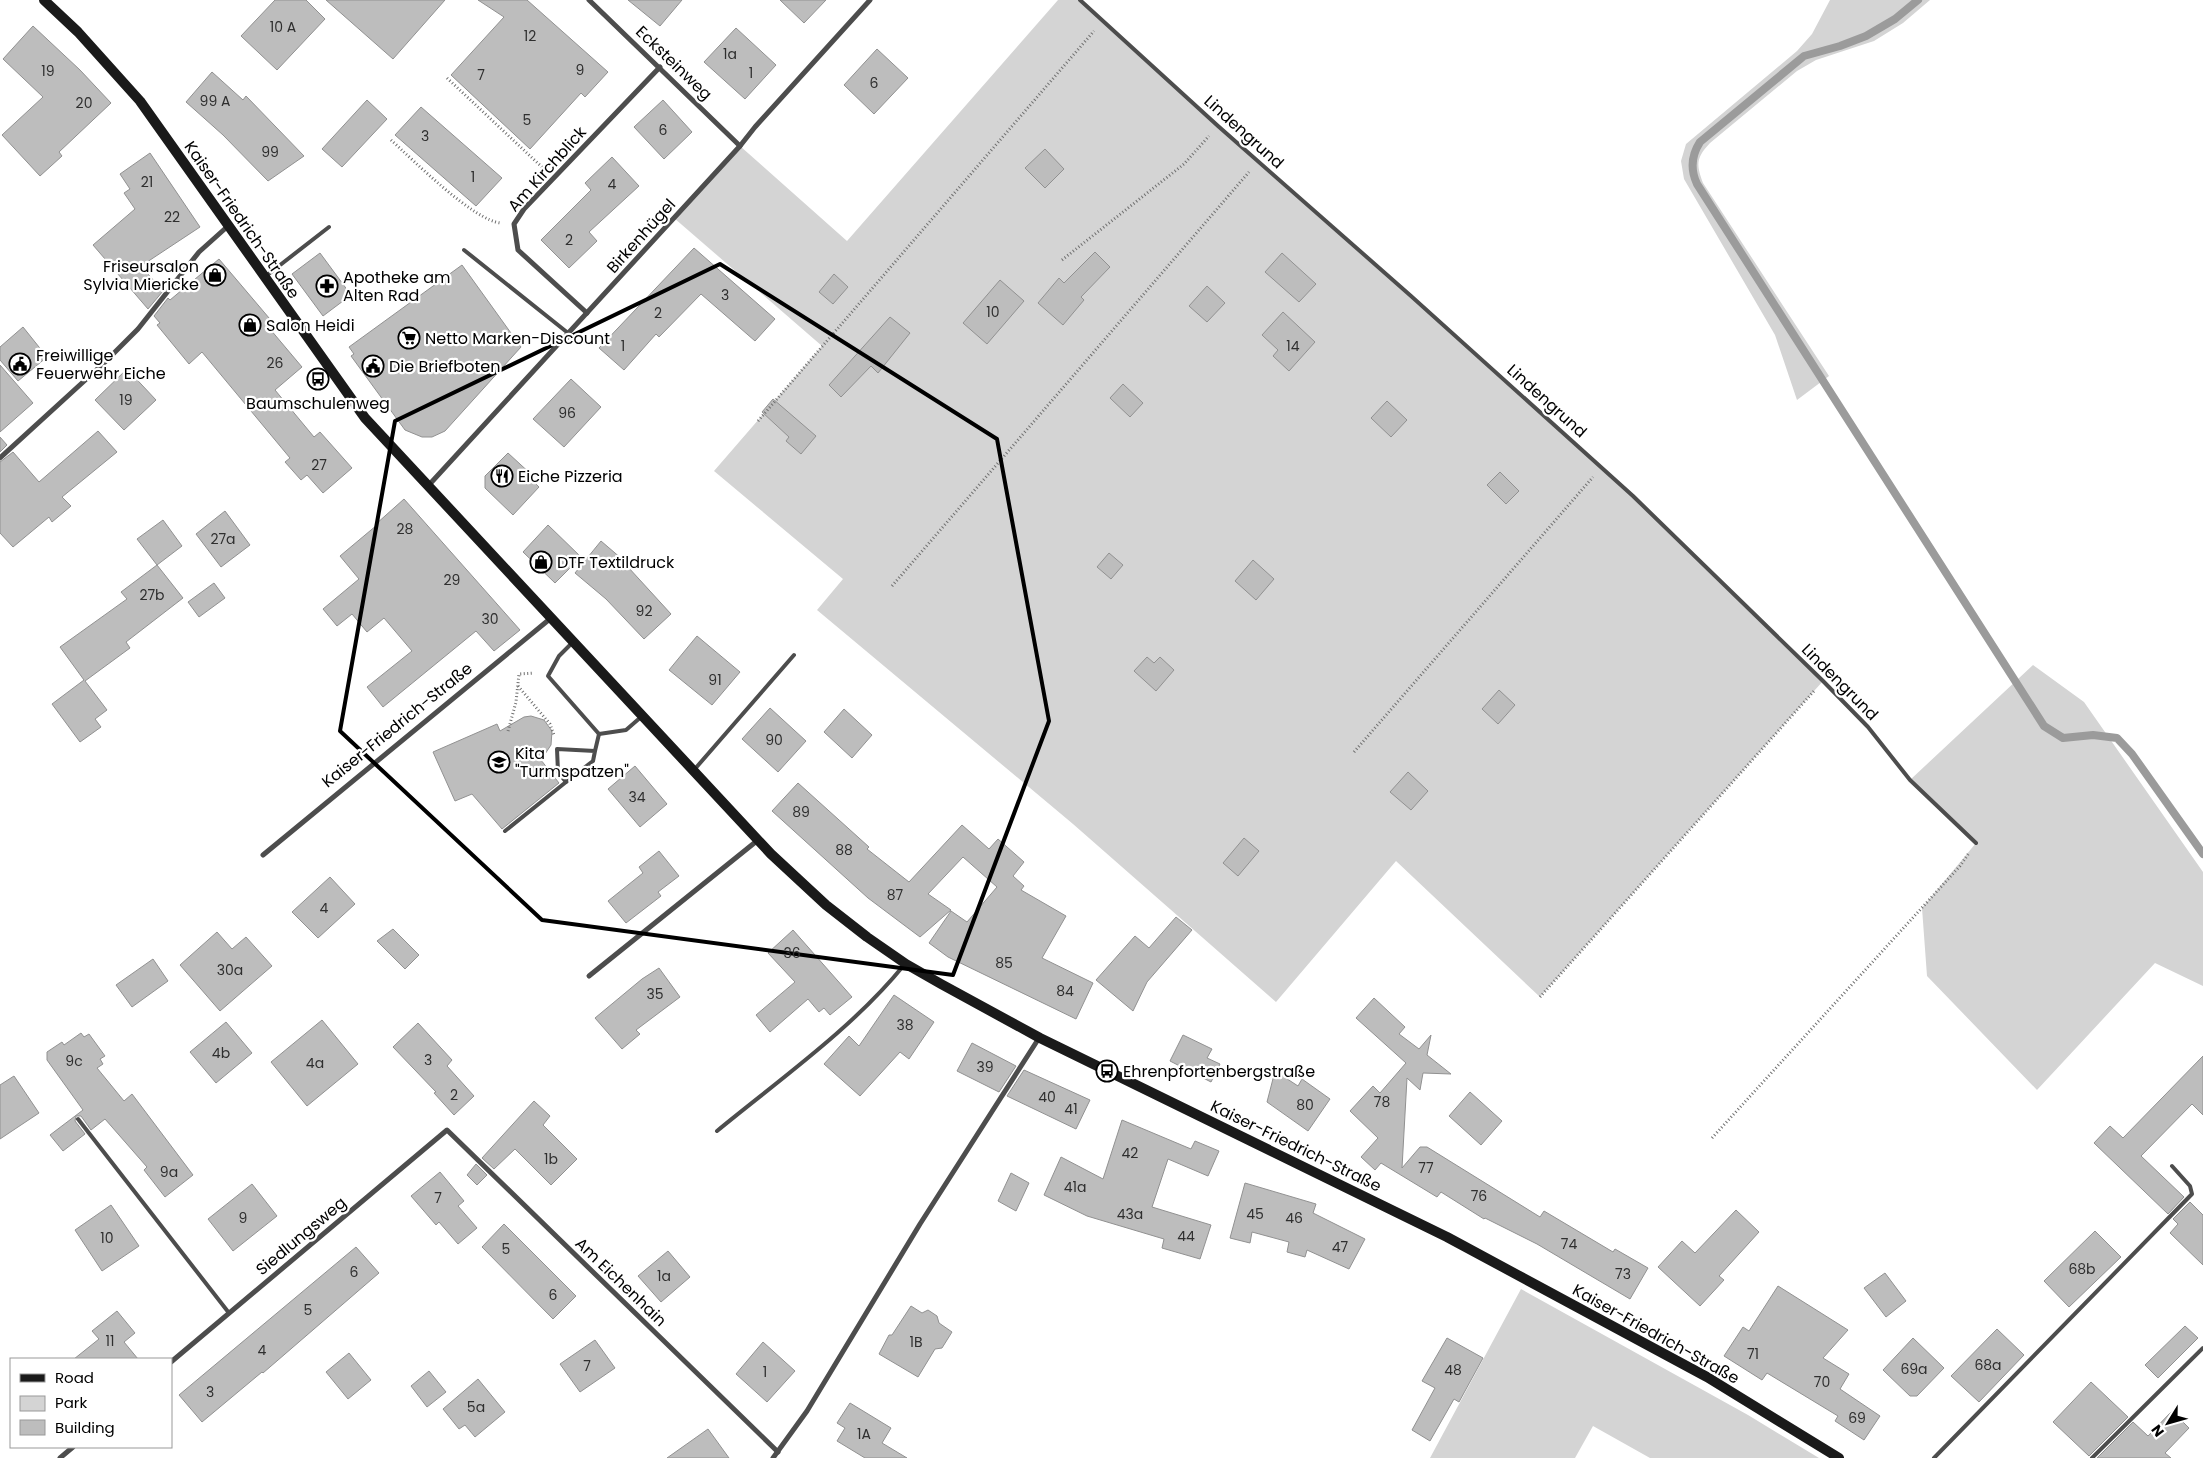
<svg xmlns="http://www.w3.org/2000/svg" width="2203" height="1458" viewBox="0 0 2203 1458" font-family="Poppins,sans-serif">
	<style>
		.green { fill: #d4d4d4 }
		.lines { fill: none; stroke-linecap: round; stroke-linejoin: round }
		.stream { stroke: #9b9b9b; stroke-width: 8 }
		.building { fill: #bdbdbd; stroke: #919191 }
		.path { stroke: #6f6f6f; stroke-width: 3; stroke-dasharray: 1 2.5; stroke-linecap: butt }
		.lane { stroke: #4d4d4d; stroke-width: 4 }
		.street { stroke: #4d4d4d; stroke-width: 5 }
		.secondary { stroke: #1a1a1a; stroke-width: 10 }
		.marked { fill: none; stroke: #000; stroke-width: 4; stroke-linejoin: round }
		.labels { text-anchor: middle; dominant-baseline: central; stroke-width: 4.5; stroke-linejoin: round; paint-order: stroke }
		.number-label { font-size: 14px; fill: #2f2f2f }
		.street-label { font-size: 16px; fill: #000; stroke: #fff }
		.poi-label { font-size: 16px; fill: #000; stroke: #fff; text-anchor: start }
	</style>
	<rect width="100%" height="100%" fill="#fff"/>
	<g class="green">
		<polygon points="1058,0 1080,0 1601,467 1823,681 1540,997 1396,861 1276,1002 1073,824 817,610 843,579 714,471 822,346 674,218 740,146 847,241"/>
		<path d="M1830 0H1930L1903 23 1874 41 1816 60 1797 71 1710 143C1696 158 1696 164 1703 183L1829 376 1797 400 1775 335 1684 179 1681 161 1686 144 1797 51 1812 34Z"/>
		<polygon points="2033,665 2084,702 2203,872 2203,986 2155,963 2037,1090 1927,976 1922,908 1976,843 1910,780"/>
		<polygon points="1521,1289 1748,1415 1819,1458 1650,1458 1593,1426 1575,1458 1430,1458"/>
	</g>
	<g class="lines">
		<path class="stream" d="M1918 0 1895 19 1866 36 1840 46 1804 56 1700 142C1691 156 1690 169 1697 184L2044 726 2063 738 2093 735 2117 738 2132 754 2203 854"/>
	</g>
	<g class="building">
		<polygon points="275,0 306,0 325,19 277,70 241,36"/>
		<polygon points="326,0 445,0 393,59"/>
		<polygon points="478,0 527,0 608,72 585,97 581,93 530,149 451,75 504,17"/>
		<polygon points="628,0 682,0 660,26"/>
		<polygon points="780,0 826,0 804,23"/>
		<polygon points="33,26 80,70 111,103 59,152 62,156 40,176 2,135 43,97 3,59"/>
		<polygon points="736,28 776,65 745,99 704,62"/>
		<polygon points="877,49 908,78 874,114 844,85"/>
		<polygon points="212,72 243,100 246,96 304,156 268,181 223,135 186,102"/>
		<polygon points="367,100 387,119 342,167 322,149"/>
		<polygon points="663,100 692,132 664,159 634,127"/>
		<polygon points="421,107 502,178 476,206 395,135"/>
		<polygon points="1045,149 1064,169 1045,188 1025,168"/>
		<polygon points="150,153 200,227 141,266 163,291 148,309 93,245 135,209 124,193 130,189 120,174"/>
		<polygon points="612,157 639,186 589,232 597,241 569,268 541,240 591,190 585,183"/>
		<polygon points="694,248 775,319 755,341 701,294 659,337 656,334 624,370 599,348"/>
		<polygon points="1095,252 1110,267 1081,297 1084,300 1063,325 1038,303 1059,278 1064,283"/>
		<polygon points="320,253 351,295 323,316 292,274"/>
		<polygon points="1282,253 1316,284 1299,302 1265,272"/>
		<polygon points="219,259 275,325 270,329 302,367 275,390 314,437 320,432 352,468 323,493 307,475 301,480 285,462 290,458 202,352 189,364 157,325 160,323 154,316 168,298 170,300"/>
		<polygon points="462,265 521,347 445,431 432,437 422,437 405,430 351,356 354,354 349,347"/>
		<polygon points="834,274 848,287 833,304 819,292"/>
		<polygon points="1000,280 1024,301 987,344 963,323"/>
		<polygon points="1207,286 1225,303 1207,322 1189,306"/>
		<polygon points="1283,312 1315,342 1289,371 1273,356 1278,350 1262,335"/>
		<polygon points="890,317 910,333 878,373 871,366 841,397 829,385"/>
		<polygon points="23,327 47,357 18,381 0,360 0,347"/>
		<polygon points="0,365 33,403 0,432"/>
		<polygon points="127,369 156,400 124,430 95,400"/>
		<polygon points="571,379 601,407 564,447 533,419"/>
		<polygon points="1123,384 1143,403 1130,417 1110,398"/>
		<polygon points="773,399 816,436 801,454 786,441 789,437 762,412"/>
		<polygon points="1387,401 1407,420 1391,437 1371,418"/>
		<polygon points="98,431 117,452 62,497 71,506 52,522 49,517 13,547 0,533 0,462 13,452 39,482"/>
		<polygon points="0,437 7,445 0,452"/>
		<polygon points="508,453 533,476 531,479 539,487 513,515 485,488 485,476"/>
		<polygon points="1500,472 1519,491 1506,504 1487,485"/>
		<polygon points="404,499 520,630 494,651 476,631 383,707 367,687 412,651 384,618 367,632 352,614 337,626 323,609 359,579 340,556 377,525 376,524"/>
		<polygon points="225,511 250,545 221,567 196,534"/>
		<polygon points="163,520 182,546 157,565 137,539"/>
		<polygon points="548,525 581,557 555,583 523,552"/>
		<polygon points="601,541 629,565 628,567 671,614 644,639 606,599 575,573"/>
		<polygon points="1109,553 1123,565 1111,579 1097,567"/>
		<polygon points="1253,560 1274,579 1256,600 1235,581"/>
		<polygon points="157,565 183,598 126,642 130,648 85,681 107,710 95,719 101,727 80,742 52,704 84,680 60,647 127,599 121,592"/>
		<polygon points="214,583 225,598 199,617 188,602"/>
		<polygon points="697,636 740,672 712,705 669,670"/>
		<polygon points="1147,657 1154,663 1160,657 1174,670 1156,691 1134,671"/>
		<polygon points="1499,690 1515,705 1498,724 1482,709"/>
		<polygon points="770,708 806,741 778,772 742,739"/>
		<polygon points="844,709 872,735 852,758 824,732"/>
		<polygon points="531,716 544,720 552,731 551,745 541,760 559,783 502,829 472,794 455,801 433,752 497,724 500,731 524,717"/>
		<polygon points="635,766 667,804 640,827 608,789"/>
		<polygon points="1408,772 1428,791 1411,810 1390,792"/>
		<polygon points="798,783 869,847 867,849 909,882 962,825 989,849 998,839 1024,862 1013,876 1024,886 1021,890 1066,916 1042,958 1093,983 1076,1019 948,957 929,943 951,911 967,922 997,887 963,857 928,894 951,910 920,937 868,898 772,811"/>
		<polygon points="1244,838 1259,851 1238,876 1223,863"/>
		<polygon points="659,851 679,876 658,892 661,896 626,923 608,901 643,873 639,867"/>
		<polygon points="330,877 355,904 318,938 292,912"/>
		<polygon points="1176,917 1192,930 1147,982 1133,1011 1096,980 1135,936 1149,948"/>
		<polygon points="393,929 419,955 405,969 377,941"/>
		<polygon points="793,930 852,997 830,1015 824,1008 819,1012 808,999 770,1032 756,1015 795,982 768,953"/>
		<polygon points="217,932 232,949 246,937 272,966 220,1011 180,965"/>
		<polygon points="153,959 168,981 132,1007 116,985"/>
		<polygon points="659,968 680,997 636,1030 640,1034 622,1049 595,1018 642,979"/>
		<polygon points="894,995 934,1022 909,1059 900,1052 860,1096 824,1064 849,1036 859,1046"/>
		<polygon points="1374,998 1405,1027 1399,1034 1419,1049 1431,1035 1427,1055 1451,1074 1423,1073 1420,1090 1407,1078 1402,1168 1420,1147 1427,1147 1540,1217 1544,1211 1613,1252 1615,1249 1648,1268 1630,1299 1537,1244 1485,1218 1484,1219 1441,1192 1437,1197 1381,1163 1375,1170 1361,1157 1378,1138 1350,1111 1373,1086 1380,1093 1406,1063 1356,1018"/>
		<polygon points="322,1020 358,1064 307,1106 271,1062"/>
		<polygon points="226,1022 252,1053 216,1083 190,1052"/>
		<polygon points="418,1023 452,1060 447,1066 474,1096 454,1115 434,1093 436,1092 393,1047"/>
		<polygon points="81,1033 84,1037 89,1034 105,1056 100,1059 103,1064 97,1068 124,1101 132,1094 193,1175 165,1197 144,1170 147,1167 105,1119 91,1130 81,1116 76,1116 75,1121 85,1134 63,1151 50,1135 83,1110 47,1060 47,1052 62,1042 64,1045"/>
		<polygon points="1183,1035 1212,1049 1207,1058 1220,1064 1211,1082 1170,1061"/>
		<polygon points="972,1043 1016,1066 999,1092 957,1071"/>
		<polygon points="2203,1056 2203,1115 2192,1104 2141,1156 2184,1197 2168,1214 2094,1143 2110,1126 2123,1138"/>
		<polygon points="1024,1070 1090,1100 1076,1129 1007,1096"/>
		<polygon points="1275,1071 1298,1086 1302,1079 1330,1099 1308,1131 1267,1102"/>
		<polygon points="14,1076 39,1113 0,1139 0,1085"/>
		<polygon points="1470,1092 1502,1121 1481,1145 1449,1116"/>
		<polygon points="534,1101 550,1116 543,1125 577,1159 551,1185 515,1149 494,1169 482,1158"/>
		<polygon points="1122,1120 1191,1149 1195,1141 1219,1151 1208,1176 1168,1159 1152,1207 1211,1225 1200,1259 1162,1248 1164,1239 1087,1216 1044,1195 1061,1157 1103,1179"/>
		<polygon points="476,1164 487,1175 477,1185 467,1175"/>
		<polygon points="440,1172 464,1201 458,1206 477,1228 458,1244 439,1222 436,1225 411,1196"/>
		<polygon points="1011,1173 1029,1183 1016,1211 998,1201"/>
		<polygon points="1245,1183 1316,1204 1313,1213 1365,1239 1349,1269 1307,1250 1305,1257 1287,1252 1289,1242 1252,1232 1250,1243 1230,1238"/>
		<polygon points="252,1184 277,1216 233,1251 208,1219"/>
		<polygon points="2190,1202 2203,1215 2203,1265 2170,1233 2178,1224 2173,1219"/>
		<polygon points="111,1205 139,1246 102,1271 75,1230"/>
		<polygon points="1736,1210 1759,1232 1719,1276 1724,1280 1700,1306 1658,1267 1682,1241 1695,1253"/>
		<polygon points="504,1224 576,1296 553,1319 482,1247"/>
		<polygon points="2095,1231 2121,1257 2069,1307 2044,1281"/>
		<polygon points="356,1247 379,1273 263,1373 262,1372 202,1422 179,1395"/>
		<polygon points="668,1251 690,1277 661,1302 638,1276"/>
		<polygon points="1885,1273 1906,1301 1886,1317 1864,1288"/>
		<polygon points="1778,1286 1848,1330 1823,1358 1849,1374 1840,1389 1880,1416 1864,1440 1835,1421 1838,1416 1767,1373 1762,1380 1724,1356 1743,1327 1749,1331"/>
		<polygon points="911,1306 922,1313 928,1310 937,1316 939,1323 952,1332 942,1348 935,1349 918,1377 879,1354 889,1335 892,1335"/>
		<polygon points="117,1311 135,1333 124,1342 138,1359 74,1359 99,1339 92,1331"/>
		<polygon points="2185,1326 2198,1338 2158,1378 2145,1365"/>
		<polygon points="1997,1329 2024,1355 1979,1402 1951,1376"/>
		<polygon points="1447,1338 1483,1358 1459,1402 1454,1399 1430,1441 1412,1430 1435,1388 1422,1381"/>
		<polygon points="1913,1338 1944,1368 1917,1396 1910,1396 1883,1370"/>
		<polygon points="595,1340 615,1368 580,1392 560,1364"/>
		<polygon points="763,1342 795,1371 767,1402 736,1374"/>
		<polygon points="349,1353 371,1380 348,1399 326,1372"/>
		<polygon points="429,1371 446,1392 427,1407 411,1386"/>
		<polygon points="478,1379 505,1412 475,1437 465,1425 459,1429 443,1409"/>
		<polygon points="2091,1382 2128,1417 2089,1456 2053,1422"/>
		<polygon points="850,1403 891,1428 882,1443 907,1458 865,1458 837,1441 845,1428 837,1423"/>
		<polygon points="2172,1411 2189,1428 2165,1453 2171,1458 2097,1458 2133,1422 2148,1436"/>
		<polygon points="708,1429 729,1458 667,1458"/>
	</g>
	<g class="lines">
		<g class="path">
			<polyline points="447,78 544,169"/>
			<path d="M391 140C413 160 474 221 501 223"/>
			<polyline points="1062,260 1184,164 1209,136"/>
			<polyline points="758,421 1094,31"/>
			<polyline points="892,586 1249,172"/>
			<polyline points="518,686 550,724 554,735"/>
			<polyline points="508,731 516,702 519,674 534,673"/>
			<polyline points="1354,752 1593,477"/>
			<polyline points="1540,997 1814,691"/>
			<polyline points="1712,1138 1960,866 1969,853"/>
		</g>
		<g class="lane">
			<polyline points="1080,0 1218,126 1411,296 1633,496 1823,681 1868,727 1910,780 1976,843"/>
			<polyline points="464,250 568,333"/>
			<polyline points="266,276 329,227"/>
			<polyline points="572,643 559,656 548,676 599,734 626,730 641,717"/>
			<polyline points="595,751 593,761 566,782 558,772 557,749 595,751 599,734"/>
			<polyline points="694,770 794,655"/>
			<polyline points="505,831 566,782"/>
			<polyline points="78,1119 229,1313"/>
			<path d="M717 1131C779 1080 854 1027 904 965"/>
			<polyline points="1934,1458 2192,1194 2190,1186 2172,1166"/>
			<polyline points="2092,1458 2203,1348"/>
		</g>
		<g class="street">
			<polyline points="589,0 740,146"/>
			<polyline points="587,313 518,250 514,224 524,209 660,67"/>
			<polyline points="0,458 105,362 138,329 199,252 228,226"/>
			<polyline points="428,486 740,146 755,127 870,0"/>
			<polyline points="263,855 551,618"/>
			<polyline points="589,976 758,840"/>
			<polyline points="171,1362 447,1130 778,1452"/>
			<polyline points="60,1458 73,1447"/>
			<polyline points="773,1458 807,1411 920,1224 1039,1038"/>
		</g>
		<polyline class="secondary" points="44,0 78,32 140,101 365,418 771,854 826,905 867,937 906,964 941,984 1040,1038 1447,1237 1707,1377 1839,1458"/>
	</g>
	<path class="marked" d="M720 264 997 439 1049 721 953 975 542 920 340 731 395 421Z"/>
	<defs>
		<g id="shop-ring" transform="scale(1.125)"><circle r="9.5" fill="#fff" stroke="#000" stroke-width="1.5"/><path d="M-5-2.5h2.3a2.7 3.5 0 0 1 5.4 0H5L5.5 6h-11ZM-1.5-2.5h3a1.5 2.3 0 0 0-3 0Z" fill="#000"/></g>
		<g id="pharmacy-ring" transform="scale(1.125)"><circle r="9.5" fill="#fff" stroke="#000" stroke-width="1.5"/><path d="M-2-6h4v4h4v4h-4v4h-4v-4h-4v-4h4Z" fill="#000"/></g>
		<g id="supermarket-ring" transform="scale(1.125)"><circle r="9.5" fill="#fff" stroke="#000" stroke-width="1.5"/><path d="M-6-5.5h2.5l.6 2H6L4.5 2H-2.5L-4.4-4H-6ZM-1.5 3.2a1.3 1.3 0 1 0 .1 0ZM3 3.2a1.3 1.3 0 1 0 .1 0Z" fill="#000"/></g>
		<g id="civic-ring" transform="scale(1.125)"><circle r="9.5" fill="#fff" stroke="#000" stroke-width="1.5"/><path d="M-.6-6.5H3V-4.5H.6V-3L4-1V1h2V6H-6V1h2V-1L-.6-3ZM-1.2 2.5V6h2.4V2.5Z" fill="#000"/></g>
		<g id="bus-ring" transform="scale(1.125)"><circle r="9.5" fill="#fff" stroke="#000" stroke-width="1.5"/><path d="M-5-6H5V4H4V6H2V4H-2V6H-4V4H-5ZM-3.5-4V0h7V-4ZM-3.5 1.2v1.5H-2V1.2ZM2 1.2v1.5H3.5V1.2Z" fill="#000"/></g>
		<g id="restaurant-ring" transform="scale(1.125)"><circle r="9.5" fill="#fff" stroke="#000" stroke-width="1.5"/><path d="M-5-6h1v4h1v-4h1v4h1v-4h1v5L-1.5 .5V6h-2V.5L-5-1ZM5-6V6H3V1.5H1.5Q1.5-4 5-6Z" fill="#000"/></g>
		<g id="school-ring" transform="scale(1.125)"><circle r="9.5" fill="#fff" stroke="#000" stroke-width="1.5"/><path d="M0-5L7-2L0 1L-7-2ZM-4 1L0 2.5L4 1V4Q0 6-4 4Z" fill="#000"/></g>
	</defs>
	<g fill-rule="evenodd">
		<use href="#shop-ring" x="215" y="275"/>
		<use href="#pharmacy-ring" x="327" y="286"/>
		<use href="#shop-ring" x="250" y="325"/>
		<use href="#supermarket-ring" x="409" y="338"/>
		<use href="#civic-ring" x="20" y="364"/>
		<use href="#civic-ring" x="373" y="366"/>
		<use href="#bus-ring" x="318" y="379"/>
		<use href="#restaurant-ring" x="502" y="476"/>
		<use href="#shop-ring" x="541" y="562"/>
		<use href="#school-ring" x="499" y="762"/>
		<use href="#bus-ring" x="1107" y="1071"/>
	</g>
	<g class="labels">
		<g class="number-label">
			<text x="283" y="27">10 A</text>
			<text x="530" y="36">12</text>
			<text x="730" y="54">1a</text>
			<text x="580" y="70">9</text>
			<text x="48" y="71">19</text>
			<text x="751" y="73">1</text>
			<text x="481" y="75">7</text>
			<text x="874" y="83">6</text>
			<text x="215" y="101">99 A</text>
			<text x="84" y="103">20</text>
			<text x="527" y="120">5</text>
			<text x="663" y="130">6</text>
			<text x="425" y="136">3</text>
			<text x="270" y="152">99</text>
			<text x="473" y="177">1</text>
			<text x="147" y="182">21</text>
			<text x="612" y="184">4</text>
			<text x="172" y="217">22</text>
			<text x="569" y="240">2</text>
			<text x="725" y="295">3</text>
			<text x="993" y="312">10</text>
			<text x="658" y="313">2</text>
			<text x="623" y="346">1</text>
			<text x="1293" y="346">14</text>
			<text x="275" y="363">26</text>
			<text x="126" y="400">19</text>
			<text x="567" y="413">96</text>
			<text x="319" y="465">27</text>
			<text x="405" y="529">28</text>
			<text x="223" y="539">27a</text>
			<text x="452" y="580">29</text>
			<text x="152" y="595">27b</text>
			<text x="644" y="611">92</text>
			<text x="490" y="619">30</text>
			<text x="715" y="680">91</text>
			<text x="774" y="740">90</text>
			<text x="637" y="797">34</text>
			<text x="801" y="812">89</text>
			<text x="844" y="850">88</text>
			<text x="895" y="895">87</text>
			<text x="324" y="908">4</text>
			<text x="792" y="953">36</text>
			<text x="1004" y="963">85</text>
			<text x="230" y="970">30a</text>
			<text x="1065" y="991">84</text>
			<text x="655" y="994">35</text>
			<text x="905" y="1025">38</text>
			<text x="221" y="1053">4b</text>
			<text x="428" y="1060">3</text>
			<text x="74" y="1061">9c</text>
			<text x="315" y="1063">4a</text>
			<text x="985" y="1067">39</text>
			<text x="454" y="1095">2</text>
			<text x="1047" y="1097">40</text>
			<text x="1382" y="1102">78</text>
			<text x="1305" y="1105">80</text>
			<text x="1071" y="1109">41</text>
			<text x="1130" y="1153">42</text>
			<text x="551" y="1159">1b</text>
			<text x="1426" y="1168">77</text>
			<text x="169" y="1172">9a</text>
			<text x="1075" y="1187">41a</text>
			<text x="1479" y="1196">76</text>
			<text x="438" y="1198">7</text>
			<text x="1130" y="1214">43a</text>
			<text x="1255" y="1214">45</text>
			<text x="243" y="1218">9</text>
			<text x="1294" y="1218">46</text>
			<text x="1186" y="1236">44</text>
			<text x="107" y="1238">10</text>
			<text x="1569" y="1244">74</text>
			<text x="1340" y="1247">47</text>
			<text x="506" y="1249">5</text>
			<text x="2082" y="1269">68b</text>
			<text x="354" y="1272">6</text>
			<text x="1623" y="1274">73</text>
			<text x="664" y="1276">1a</text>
			<text x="553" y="1295">6</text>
			<text x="308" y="1310">5</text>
			<text x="110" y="1341">11</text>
			<text x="916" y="1342">1B</text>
			<text x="262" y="1350">4</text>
			<text x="1753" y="1354">71</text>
			<text x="1988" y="1365">68a</text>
			<text x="587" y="1366">7</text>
			<text x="1914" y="1369">69a</text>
			<text x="1453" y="1370">48</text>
			<text x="765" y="1372">1</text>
			<text x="1822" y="1382">70</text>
			<text x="210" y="1392">3</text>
			<text x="476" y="1407">5a</text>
			<text x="1857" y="1418">69</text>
			<text x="864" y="1434">1A</text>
		</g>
		<g class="street-label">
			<text transform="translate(674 63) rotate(44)">Ecksteinweg</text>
			<text transform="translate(1244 132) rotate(42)">Lindengrund</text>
			<text transform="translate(547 169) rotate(-48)">Am Kirchblick</text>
			<text transform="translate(242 220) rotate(55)">Kaiser-Friedrich-Straße</text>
			<text transform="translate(641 236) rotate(-48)">Birkenhügel</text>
			<text transform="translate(1547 401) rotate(42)">Lindengrund</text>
			<text transform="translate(1840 682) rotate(45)">Lindengrund</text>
			<text transform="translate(397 725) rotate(-39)">Kaiser-Friedrich-Straße</text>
			<text transform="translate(1296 1146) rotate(26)">Kaiser-Friedrich-Straße</text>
			<text transform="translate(301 1236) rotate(-40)">Siedlungsweg</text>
			<text transform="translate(621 1282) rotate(44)">Am Eichenhain</text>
			<text transform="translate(1656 1334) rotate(29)">Kaiser-Friedrich-Straße</text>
		</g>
		<g class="poi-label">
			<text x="199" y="266" text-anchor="end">Friseursalon<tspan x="199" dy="18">Sylvia Miericke</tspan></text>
			<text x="343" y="277">Apotheke am<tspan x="343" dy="18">Alten Rad</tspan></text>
			<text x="266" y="325">Salon Heidi</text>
			<text x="425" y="338">Netto Marken-Discount</text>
			<text x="36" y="355">Freiwillige<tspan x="36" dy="18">Feuerwehr Eiche</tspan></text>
			<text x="389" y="366">Die Briefboten</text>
			<text x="318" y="403" text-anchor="middle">Baumschulenweg</text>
			<text x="518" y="476">Eiche Pizzeria</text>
			<text x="557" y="562">DTF Textildruck</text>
			<text x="515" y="753">Kita<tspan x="515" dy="18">"Turmspatzen"</tspan></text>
			<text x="1123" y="1071">Ehrenpfortenbergstraße</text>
		</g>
	</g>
	<rect x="10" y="1358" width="162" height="90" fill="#ffffff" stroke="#999999"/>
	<rect x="20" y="1374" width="25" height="8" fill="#1a1a1a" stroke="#999999"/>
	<text x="55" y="1383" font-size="15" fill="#000000">Road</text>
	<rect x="20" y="1396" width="25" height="15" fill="#d4d4d4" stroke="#999999"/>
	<text x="55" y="1408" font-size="15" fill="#000000">Park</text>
	<rect x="20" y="1420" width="25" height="15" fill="#bdbdbd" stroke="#999999"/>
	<text x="55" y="1433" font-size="15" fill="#000000">Building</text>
	<g transform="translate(2168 1423) rotate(233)" stroke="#ffffff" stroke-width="4" paint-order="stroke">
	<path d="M0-4L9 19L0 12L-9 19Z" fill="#000000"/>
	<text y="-8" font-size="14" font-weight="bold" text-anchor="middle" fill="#000000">N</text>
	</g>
</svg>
